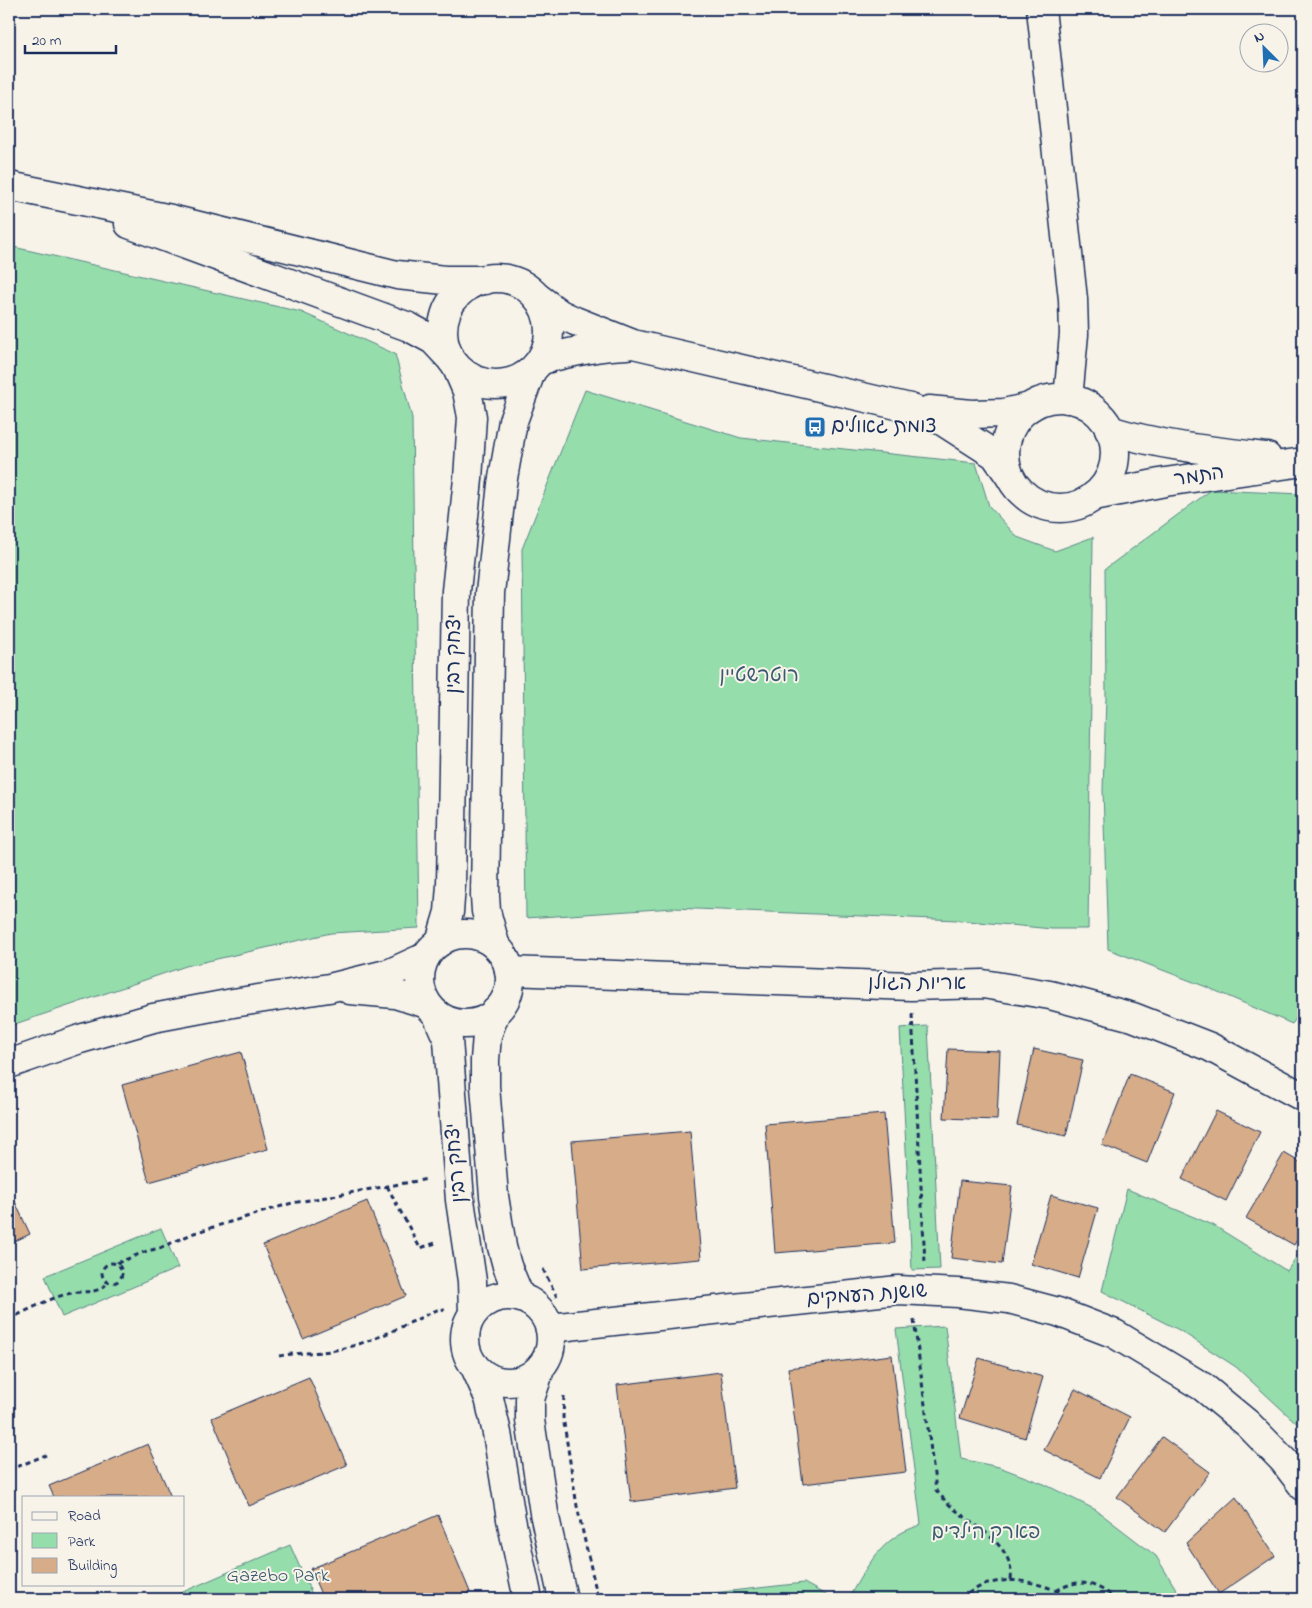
<svg xmlns="http://www.w3.org/2000/svg" width="1312" height="1608" viewBox="0 0 1312 1608" font-family="'Indie Flower','Playpen Sans Hebrew',sans-serif">
	<style>
		.green { fill: #96ddac; stroke: #588685 }
		.building { fill: #d7ac88; stroke: #1b2f5e }
		.lines { fill: none; stroke-linecap: round; stroke-linejoin: round }
		.minor-casing { stroke: #1b2f5e; stroke-width: 31 }
		.tertiary-casing { stroke: #1b2f5e; stroke-width: 31 }
		.secondary-casing { stroke: #1b2f5e; stroke-width: 31 }
		.path { stroke: #1b2f5e; stroke-width: 3; stroke-dasharray: 5 4; stroke-linecap: butt }
		.minor { stroke: #f7f3e8; stroke-width: 28 }
		.tertiary { stroke: #f7f3e8; stroke-width: 28 }
		.secondary { stroke: #f7f3e8; stroke-width: 28 }
		.labels { text-anchor: middle; dominant-baseline: central; stroke-width: 4; stroke-linejoin: round; paint-order: stroke }
		.poi-label { font-size: 20px; fill: #1b2f5e; stroke: #f7f3e8; text-anchor: start }
		.street-label { font-size: 20px; fill: #1b2f5e; stroke: #f7f3e8 }
		.park-label { font-size: 20px; fill: #3a5a72; stroke: #f7f3e8 }
	</style>
	<rect width="100%" height="100%" fill="#f7f3e8"/>
	<filter id="ink" filterUnits="userSpaceOnUse"><feTurbulence type="fractalNoise" baseFrequency=".02" numOctaves="2"/><feDisplacementMap in="SourceGraphic" scale="10" xChannelSelector="R" yChannelSelector="G"/><feConvolveMatrix kernelMatrix="1 2 1 2 8 2 1 2 1" color-interpolation-filters="sRGB"/></filter>
	<g filter="url(#ink)">
		<g class="green">
			<polygon points="9,246 301,312 395,354 412,418 419,928 331,933 186,966 9,1026"/>
			<polygon points="585,390 741,438 976,463 989,506 1017,537 1055,551 1093,537 1088,929 1052,929 958,920 673,908 526,918 522,549"/>
			<polygon points="1211,490 1303,494 1303,1009 1292,1024 1209,988 1108,949 1103,790 1106,698 1105,569"/>
			<polygon points="928,1026 940,1269 912,1270 900,1028"/>
			<polygon points="1127,1189 1213,1225 1287,1271 1303,1247 1303,1429 1236,1367 1179,1330 1102,1291"/>
			<polygon points="161,1228 178,1268 62,1317 45,1276"/>
			<path d="M945 1326 961 1459 999 1467 1044 1484 1096 1510 1156 1556 1182 1599H848C863 1573 876 1547 903 1532 909 1529 916 1527 921 1524L896 1329Z"/>
			<polygon points="290,1545 314,1599 167,1599"/>
			<polygon points="804,1583 833,1599 658,1599"/>
		</g>
		<g class="building">
			<polygon points="948,1049 1000,1051 997,1120 944,1118"/>
			<polygon points="1034,1049 1083,1060 1066,1136 1017,1125"/>
			<polygon points="241,1052 268,1149 149,1182 122,1085"/>
			<polygon points="1130,1074 1175,1092 1147,1163 1102,1145"/>
			<polygon points="1216,1111 1260,1132 1226,1201 1182,1179"/>
			<polygon points="884,1114 895,1243 775,1253 765,1124"/>
			<polygon points="690,1131 701,1259 583,1269 572,1141"/>
			<polygon points="1284,1153 1303,1164 1303,1230 1294,1245 1246,1218"/>
			<polygon points="960,1181 1012,1186 1002,1264 951,1258"/>
			<polygon points="9,1189 30,1234 9,1244"/>
			<polygon points="1051,1195 1098,1208 1078,1278 1031,1264"/>
			<polygon points="367,1201 406,1296 303,1339 263,1245"/>
			<polygon points="892,1355 906,1472 803,1484 788,1368"/>
			<polygon points="979,1358 1043,1377 1025,1438 960,1418"/>
			<polygon points="721,1372 735,1488 631,1502 617,1385"/>
			<polygon points="309,1377 347,1465 249,1506 212,1418"/>
			<polygon points="1075,1389 1130,1417 1100,1478 1044,1450"/>
			<polygon points="1162,1437 1210,1472 1165,1532 1117,1497"/>
			<polygon points="148,1444 171,1497 54,1497 49,1486"/>
			<polygon points="1236,1497 1275,1556 1219,1594 1186,1543"/>
			<polygon points="438,1515 470,1592 454,1599 323,1599 310,1569"/>
		</g>
		<g class="lines">
			<g class="minor-casing">
				<g id="minor">
					<polyline points="509,971 911,986 983,984 1050,995 1133,1017 1210,1047 1303,1097"/>
					<polyline points="350,990 395,994 427,1004"/>
					<polyline points="9,1064 80,1039 153,1018 233,1003 329,988 390,973 425,957"/>
					<polyline points="550,1328 898,1290 958,1293 1009,1299 1058,1312 1115,1334 1203,1387 1248,1424 1284,1461 1303,1486"/>
				</g>
			</g>
			<g class="tertiary-casing">
				<polyline id="tertiary" points="1041,9 1073,299 1074,334 1068,399"/>
			</g>
			<g class="secondary-casing">
				<g id="secondary">
					<polyline points="9,186 171,219 397,275 445,280 485,280"/>
					<polyline points="129,224 409,327 433,340 448,356"/>
					<circle cx="496" cy="331" r="53"/>
					<polyline points="537,297 560,314 575,321 633,344 910,408 939,419 995,455 1009,475"/>
					<path d="M542 360C570 352 597 346 627 345"/>
					<circle cx="1060" cy="453" r="55"/>
					<polyline points="929,410 972,414 1004,413 1030,407"/>
					<path d="M1109 430C1161 446 1213 451 1267 457"/>
					<polyline points="1094,496 1165,482 1303,462"/>
					<circle cx="465" cy="979" r="45"/>
					<polyline points="440,942 449,912 451,885 456,591 468,479 472,417 467,391 457,368"/>
					<polyline points="495,944 486,911 485,896 490,593 502,484 513,421 531,372"/>
					<polyline points="496,1011 487,1035 485,1060 485,1086 494,1196 502,1247 507,1266 520,1297"/>
					<polyline points="437,1015 448,1040 460,1200 472,1281 473,1313"/>
					<circle cx="508" cy="1339" r="43"/>
					<polyline points="475,1367 489,1398 497,1433 511,1519 528,1599"/>
					<polyline points="540,1369 530,1399 530,1420 544,1513 563,1599"/>
				</g>
			</g>
			<g class="path">
				<polyline points="912,1014 925,1263"/>
				<polyline points="387,1186 420,1248 436,1243"/>
				<circle cx="112" cy="1273" r="10"/>
				<polyline points="117,1263 147,1251 160,1248 194,1233 292,1203 428,1179"/>
				<polyline points="543,1269 557,1297"/>
				<path d="M9 1319C27 1311 53 1296 72 1293 85 1290 99 1295 108 1282"/>
				<path d="M914 1320 936 1490C941 1496 946 1502 952 1507 974 1526 1015 1545 1011 1580"/>
				<path d="M279 1356C299 1352 320 1354 340 1349 374 1342 406 1324 437 1310L445 1309"/>
				<polyline points="564,1396 563,1417 577,1506 598,1599"/>
				<polyline points="9,1470 46,1455"/>
				<path d="M1056 1591C1081 1576 1095 1584 1117 1599"/>
				<path d="M961 1599C995 1570 1037 1579 1073 1599"/>
			</g>
			<use href="#minor" class="minor"/>
			<use href="#tertiary" class="tertiary"/>
			<use href="#secondary" class="secondary"/>
		</g>
	</g>
	<defs>
		<g id="bus-square" transform="scale(1.125)"><rect x="-9" y="-9" width="18" height="18" rx="4" fill="#1f6fb2" stroke="#f7f3e8"/><path d="M-5-6H5V4H4V6H2V4H-2V6H-4V4H-5ZM-3.5-4V0h7V-4ZM-3.5 1.2v1.5H-2V1.2ZM2 1.2v1.5H3.5V1.2Z" fill="#fff"/></g>
	</defs>
	<g fill-rule="evenodd">
		<use href="#bus-square" x="815" y="427"/>
	</g>
	<g class="labels">
		<g class="poi-label">
			<text x="831" y="427">צומת גאולים</text>
		</g>
		<g class="street-label">
			<text transform="translate(1199 477) rotate(-9)">התמר</text>
			<text transform="translate(455 654) rotate(-89)">יצחק רבין</text>
			<text x="917" y="984">אריות הגולן</text>
			<text transform="translate(457 1163) rotate(-95)">יצחק רבין</text>
			<text transform="translate(867 1296) rotate(-4)">שושנת העמקים</text>
		</g>
		<g class="park-label">
			<text x="759" y="676">רוטרשטיין</text>
			<text x="986" y="1533">פארק הילדים</text>
			<text x="278" y="1576">Gazebo Park</text>
		</g>
	</g>
	<rect width="1312" height="1608" fill="none" stroke="#f7f3e8" stroke-width="30"/>
	<rect x="15" y="15" width="1282" height="1578" fill="none" stroke="#1b2f5e" stroke-width="2" filter="url(#ink)"/>
	<rect x="22" y="1496" width="162" height="90" fill="#f7f3e8" stroke="#9fa5b1"/>
	<rect x="32" y="1512" width="25" height="8" fill="#f7f3e8" stroke="#9fa5b1"/>
	<text x="68" y="1520" font-size="15" fill="#1b2f5e">Road</text>
	<rect x="32" y="1533" width="25" height="15" fill="#96ddac" stroke="#9fa5b1"/>
	<text x="68" y="1546" font-size="15" fill="#1b2f5e">Park</text>
	<rect x="32" y="1558" width="25" height="15" fill="#d7ac88" stroke="#9fa5b1"/>
	<text x="68" y="1570" font-size="15" fill="#1b2f5e">Building</text>
	<g transform="translate(1264 48) rotate(336)"><circle r="24" fill="#f7f3e8" stroke="#9fa5b1"/>
	<path d="M0-4L9 19L0 12L-9 19Z" fill="#1f6fb2"/>
	<text y="-8" font-size="14" font-weight="bold" text-anchor="middle" fill="#1b2f5e">N</text>
	</g>
	<path d="M25 45v8h91v-8" fill="none" stroke="#1b2f5e" stroke-width="2.5"/>
	<text x="32" y="45" font-size="15" fill="#1b2f5e" stroke="#f7f3e8" stroke-width="4" paint-order="stroke">20 m</text>
</svg>
